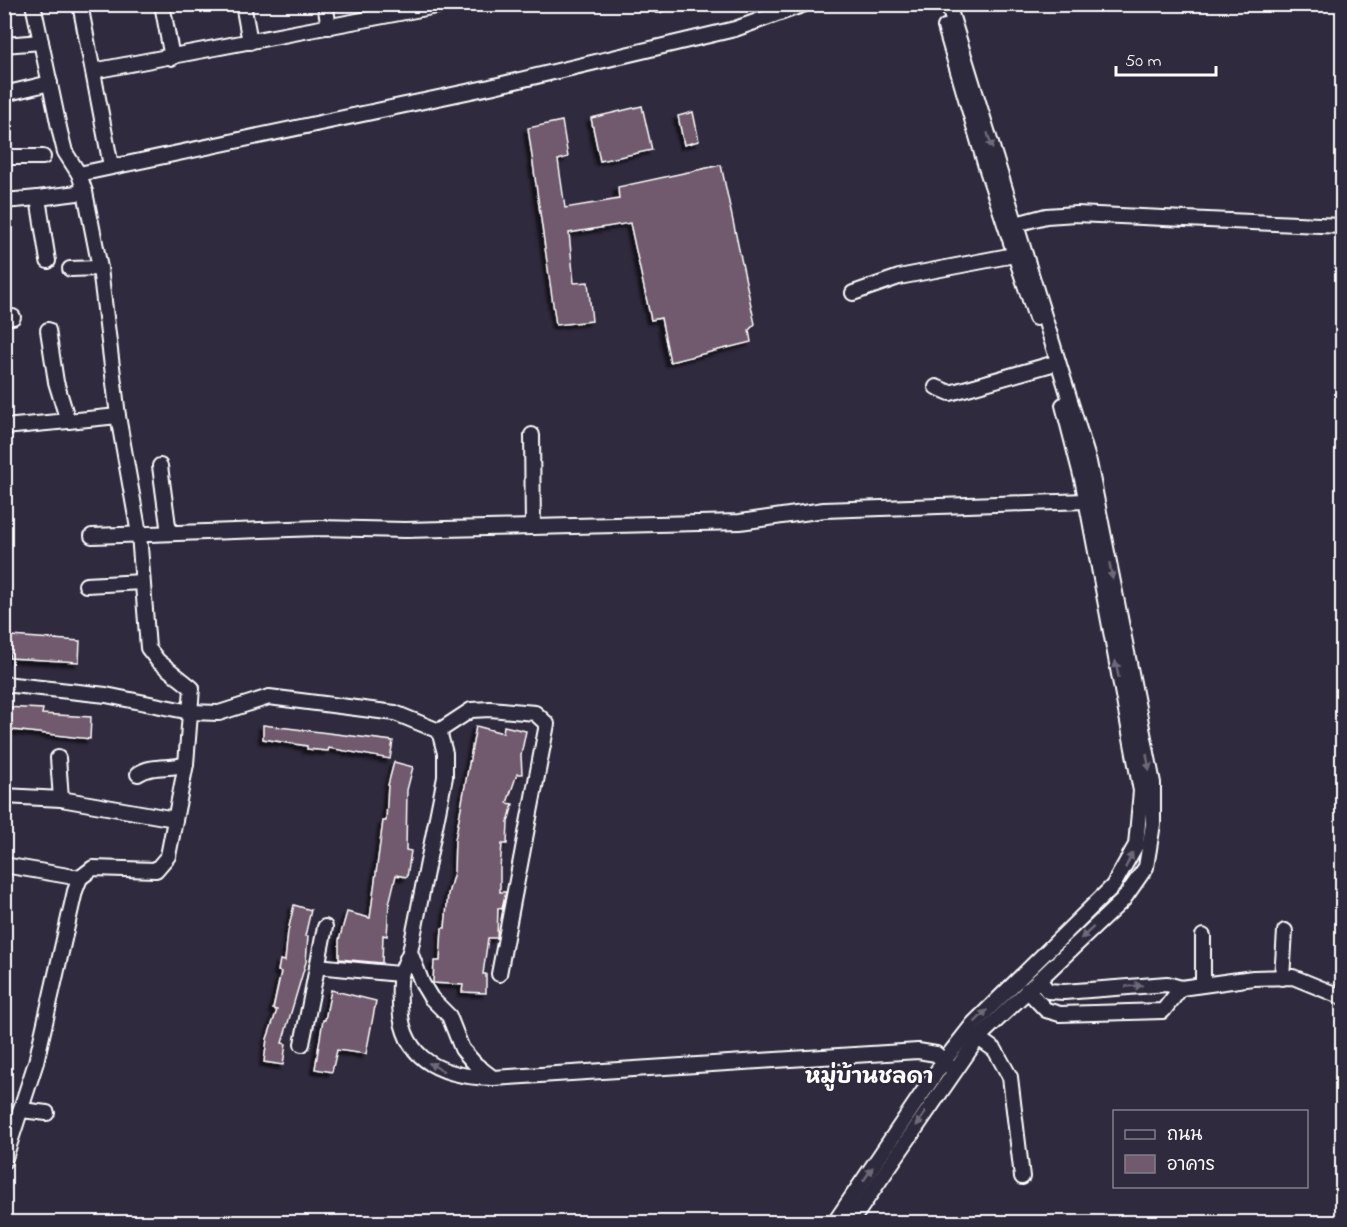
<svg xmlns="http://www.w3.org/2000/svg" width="1347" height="1227" viewBox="0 0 1347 1227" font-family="'Indie Flower','Playpen Sans Thai',sans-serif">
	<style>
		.building { fill: #715a6d; stroke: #fff; stroke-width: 1.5; filter: url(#shadow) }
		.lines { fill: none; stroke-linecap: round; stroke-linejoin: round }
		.minor-casing { stroke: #fff; stroke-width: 18 }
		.minor { stroke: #2f2a3d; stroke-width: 14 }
		.oneway { fill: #6d6a77 }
		.labels { text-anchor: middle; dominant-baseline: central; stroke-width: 4.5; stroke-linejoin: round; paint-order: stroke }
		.quarter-label { font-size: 22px; font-weight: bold; fill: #fff; stroke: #2f2a3d }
	</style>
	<defs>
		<filter id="shadow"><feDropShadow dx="-4" dy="4" stdDeviation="1.5" flood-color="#0009"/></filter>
	</defs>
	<rect width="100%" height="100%" fill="#2f2a3d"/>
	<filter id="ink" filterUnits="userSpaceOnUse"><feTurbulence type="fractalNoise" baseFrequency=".0167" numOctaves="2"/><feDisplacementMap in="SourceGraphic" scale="12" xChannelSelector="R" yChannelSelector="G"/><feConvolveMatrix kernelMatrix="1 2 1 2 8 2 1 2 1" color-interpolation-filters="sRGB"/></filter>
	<g filter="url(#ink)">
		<g class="building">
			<polygon points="642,106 652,150 600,161 591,118"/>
			<polygon points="693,112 699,141 684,145 678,116"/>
			<polygon points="562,121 568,157 558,160 565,208 619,199 618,187 721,165 755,324 749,330 751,342 670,362 661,318 651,320 630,223 569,233 574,283 588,282 592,321 556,325 528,128"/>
			<polygon points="11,636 80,641 79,662 9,658"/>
			<polygon points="4,707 43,709 42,714 91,717 90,739 4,729"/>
			<polygon points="263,725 393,741 390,759 329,748 328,751 307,749 307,746 263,739"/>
			<polygon points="476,726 503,733 504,726 526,731 521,755 522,774 517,774 507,803 513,804 508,822 507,844 502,844 500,868 500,892 506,892 502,909 498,908 497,938 488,938 483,974 486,974 486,993 462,992 463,985 433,983 434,961 440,961 442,928 445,928 448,894 454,872 455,840"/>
			<polygon points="394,762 413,767 407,790 406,850 411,851 407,877 396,875 389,904 387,936 383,935 382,963 339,959 339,940 347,912 370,918 383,821 386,821 388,785"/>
			<polygon points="294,905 311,910 305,936 308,936 306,962 282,1043 286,1044 283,1065 264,1062 267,1039 277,1010 273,1009 281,972 278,971 280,960 285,961 288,931"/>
			<polygon points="331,990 376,1001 366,1054 337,1050 332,1072 315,1069 323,1020 325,1020"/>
		</g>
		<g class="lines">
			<g class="minor-casing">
				<g id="minor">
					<polyline points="80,4 111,166"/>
					<polyline points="162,4 172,58"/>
					<polyline points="243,4 250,42"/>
					<polyline points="325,4 329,27"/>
					<polyline points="658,4 658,5"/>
					<polyline points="945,27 986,167 1036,318"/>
					<polyline points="4,45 41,42"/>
					<polyline points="93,71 447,4"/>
					<polyline points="4,94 50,83"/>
					<polyline points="4,157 43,157"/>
					<polyline points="79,174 490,87 735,29 805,4"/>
					<polyline points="4,201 38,198"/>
					<polyline points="1016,224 1046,216 1076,214 1342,226"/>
					<polyline points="48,261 38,198 85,192"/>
					<polyline points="70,269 100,268"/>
					<polyline points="853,293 899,277 1014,255"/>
					<polyline points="4,317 13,317"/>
					<polyline points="48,330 56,382 68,421 118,416"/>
					<polyline points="936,387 950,393 1052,364"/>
					<polyline points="4,427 68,421"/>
					<polyline points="532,435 533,527"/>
					<polyline points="160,466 169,533"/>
					<polyline points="92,536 319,528 405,530 740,522 824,510 1086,501"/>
					<polyline points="86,585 142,582"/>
					<path d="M4 684 106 695 190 712 219 713 269 697 395 713 439 731 445 753V777L410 952C399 975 399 980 400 1005 402 1061 443 1077 493 1078L918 1051 936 1054 950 1067"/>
					<polyline points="439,731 471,710 490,709 535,713 547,724 499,974"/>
					<polyline points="58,758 61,799"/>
					<path d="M138 774C153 764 170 770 186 764"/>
					<polyline points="4,796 61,799 175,819"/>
					<polyline points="4,865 80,878"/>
					<polyline points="410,952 422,983 431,998 449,1016 462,1049 475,1064 493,1078"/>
					<polyline points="317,966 399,974"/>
					<polyline points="1282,978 1285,931"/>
					<polyline points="1203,983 1203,936"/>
					<polyline points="1181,988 1253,978 1293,977 1342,997"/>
					<polyline points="1027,990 1046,1010 1060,1014 1163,1011 1181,988 1167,984 1064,992 1048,991 1039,980"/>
					<polyline points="978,1038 995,1050 1010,1077 1022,1177"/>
					<polyline points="302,1044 325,927"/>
					<polyline points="21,1110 47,1113"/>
					<polyline points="4,1161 36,1062 75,891 80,878 93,868 156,870 168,856 186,764 192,688 158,661 148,648 139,534 118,416 100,268 85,192 79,174 65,152 60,132 33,4"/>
					<polyline points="835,1222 944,1061 973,1024 1113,886 1136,845 1141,791 1083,483 1063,405"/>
					<polyline points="851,1222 978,1038 1123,900 1146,867 1153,824 1153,783 1089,462 948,4"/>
				</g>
			</g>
			<use href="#minor" class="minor"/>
		</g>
		<defs><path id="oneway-solid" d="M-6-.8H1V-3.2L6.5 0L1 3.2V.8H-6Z" transform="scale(1.5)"/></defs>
		<g class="oneway">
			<use href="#oneway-solid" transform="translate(990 141) rotate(73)"/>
			<use href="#oneway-solid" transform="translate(1111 571) rotate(79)"/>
			<use href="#oneway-solid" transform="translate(1117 669) rotate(-101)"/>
			<use href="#oneway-solid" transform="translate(1148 762) rotate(79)"/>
			<use href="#oneway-solid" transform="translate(1129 860) rotate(-65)"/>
			<use href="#oneway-solid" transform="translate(1087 933) rotate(138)"/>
			<use href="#oneway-solid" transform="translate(1134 986) rotate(-4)"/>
			<use href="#oneway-solid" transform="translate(981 1016) rotate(-45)"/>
			<use href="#oneway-solid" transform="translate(436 1067) rotate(-151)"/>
			<use href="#oneway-solid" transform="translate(921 1119) rotate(124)"/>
			<use href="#oneway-solid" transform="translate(868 1174) rotate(-56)"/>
		</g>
	</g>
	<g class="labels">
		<g class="quarter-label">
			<text x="869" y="1078">หมู่บ้านชลดา</text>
		</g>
	</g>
	<rect width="1347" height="1227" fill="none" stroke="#2f2a3d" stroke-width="24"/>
	<rect x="12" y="12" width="1323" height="1203" fill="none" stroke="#fff" stroke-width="2" filter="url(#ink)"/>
	<rect x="1113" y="1110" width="195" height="78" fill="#2f2a3d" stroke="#827f8b" stroke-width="1.5"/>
	<rect x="1125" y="1130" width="30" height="9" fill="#2f2a3d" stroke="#827f8b" stroke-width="1.5"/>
	<text x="1167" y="1140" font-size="18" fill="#ffffff">ถนน</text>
	<rect x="1125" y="1155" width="30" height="18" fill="#715a6d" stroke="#827f8b" stroke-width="1.5"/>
	<text x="1167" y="1170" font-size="18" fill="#ffffff">อาคาร</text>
	<path d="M1116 66v9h100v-9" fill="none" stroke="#ffffff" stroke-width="3"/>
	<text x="1125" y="66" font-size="18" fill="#ffffff" stroke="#2f2a3d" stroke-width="4.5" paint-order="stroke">50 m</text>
</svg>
